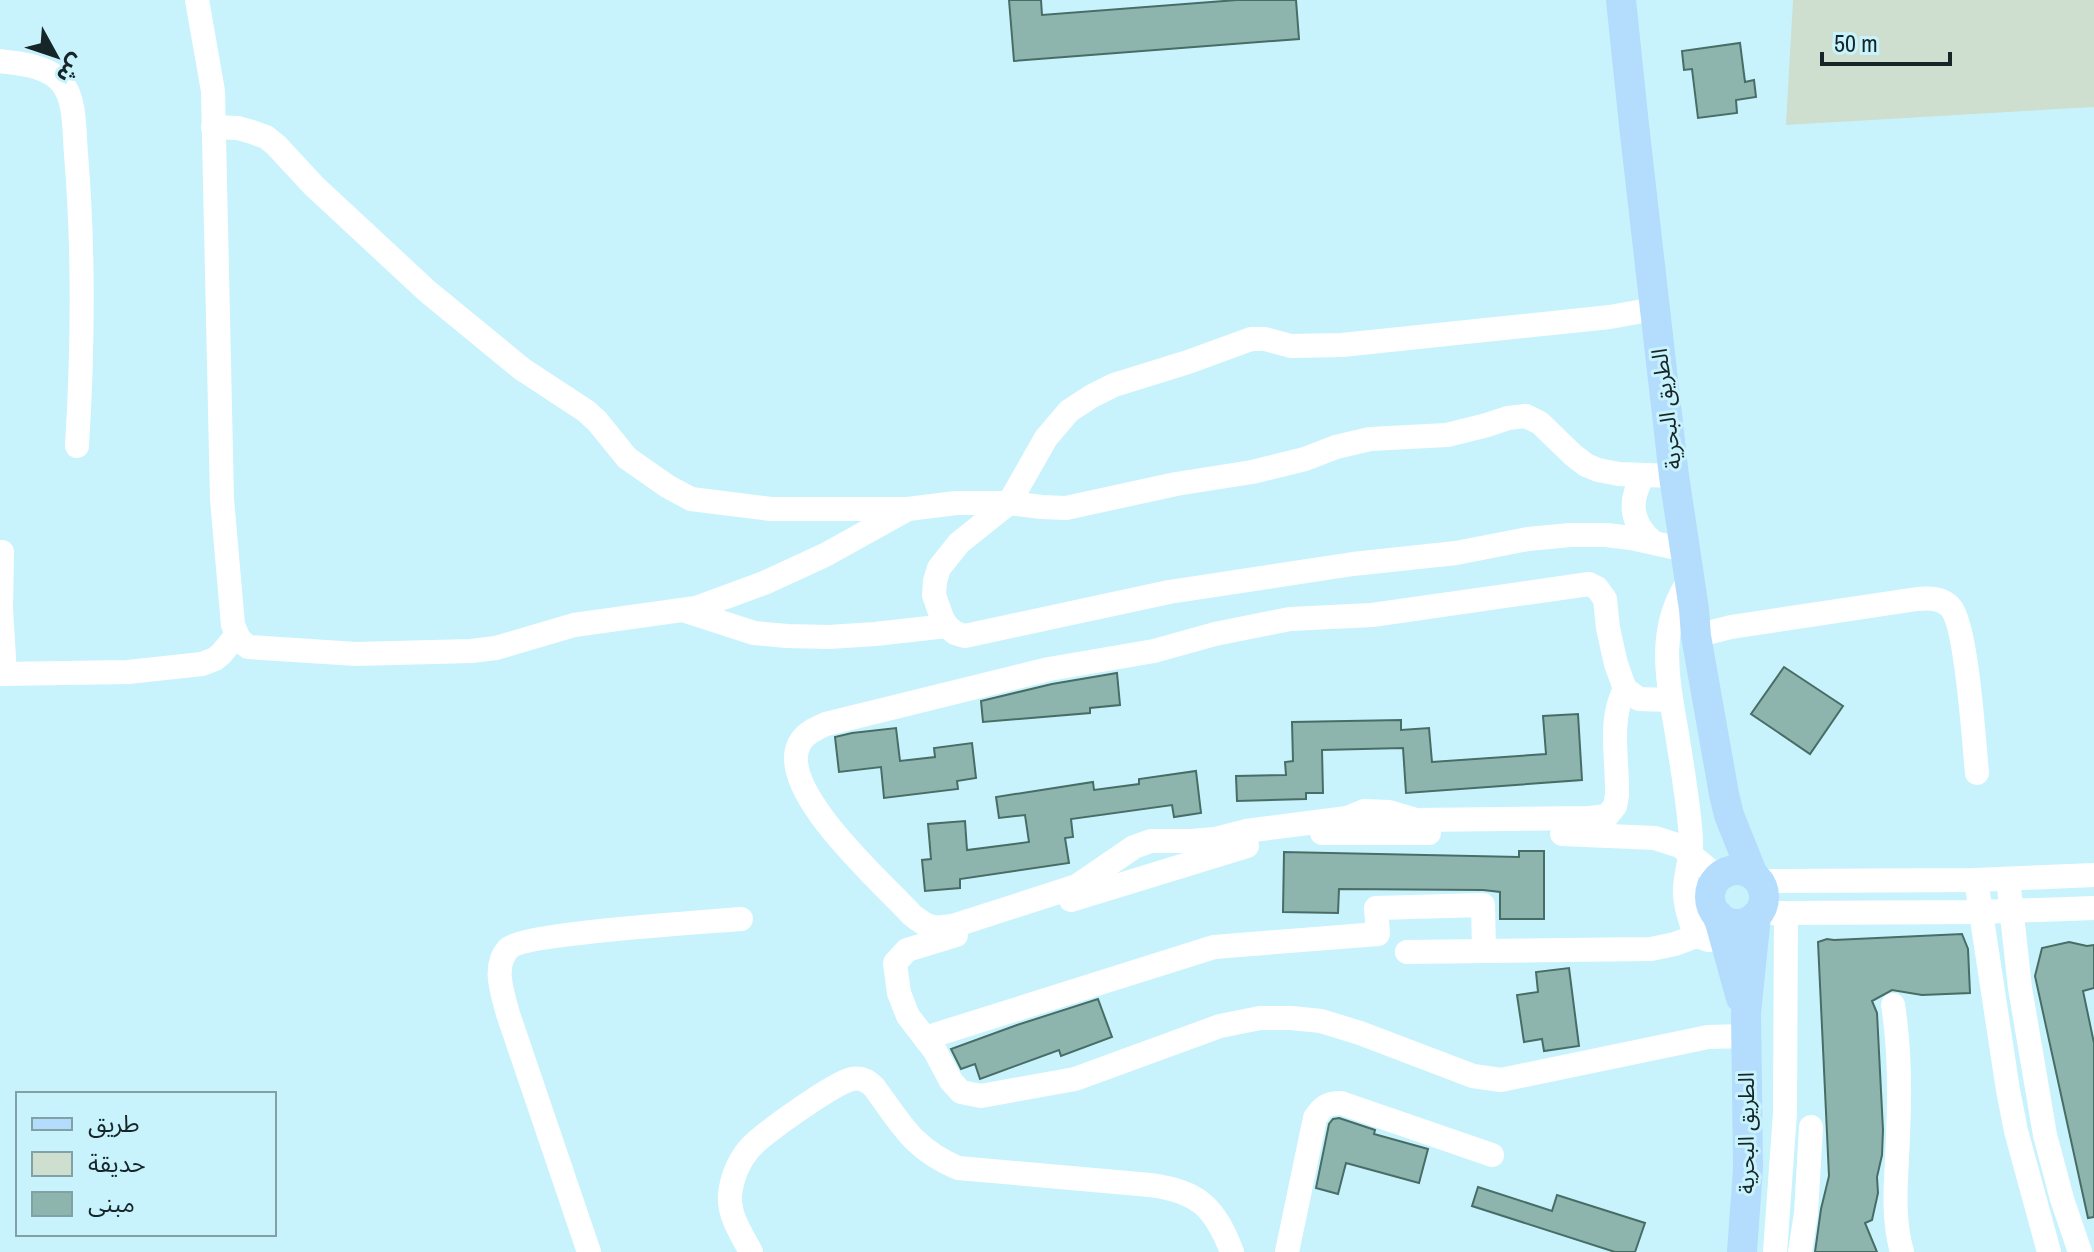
<svg xmlns="http://www.w3.org/2000/svg" width="2094" height="1252" viewBox="0 0 2094 1252" font-family="'Archivo Narrow','Noto Sans Arabic',sans-serif">
	<style>
		.green { fill: #cedfd0 }
		.building { fill: #8db5ad; stroke: #476d66; stroke-width: 2 }
		.lines { fill: none; stroke-linecap: round; stroke-linejoin: round }
		.minor { stroke: #fff; stroke-width: 24 }
		.major { stroke: #b3dcfd; stroke-width: 30 }
		.labels { text-anchor: middle; dominant-baseline: central; stroke-width: 6; stroke-linejoin: round; paint-order: stroke }
		.street-label { font-size: 22px; fill: #152528; stroke: #c9f3fc }
	</style>
	<rect width="100%" height="100%" fill="#c9f3fc"/>
	<polygon class="green" points="1793,0 2094,0 2094,107 1786,125"/>
	<g class="building">
		<polygon points="1009,0 1041,0 1042,15 1237,0 1296,0 1299,39 1014,61"/>
		<polygon points="1740,43 1745,82 1754,80 1756,97 1736,100 1737,113 1698,118 1692,69 1684,70 1682,51"/>
		<polygon points="1784,667 1843,706 1810,754 1751,714"/>
		<polygon points="1117,673 1120,705 1090,708 1090,713 983,722 981,701 1052,684"/>
		<polygon points="1578,714 1582,780 1406,793 1403,748 1322,750 1323,793 1306,793 1306,799 1237,801 1236,776 1286,775 1285,762 1293,761 1292,722 1401,720 1401,730 1429,728 1432,762 1546,754 1543,716"/>
		<polygon points="896,728 900,761 935,757 934,748 972,743 976,778 957,781 958,789 884,798 881,767 839,772 835,737 852,733"/>
		<polygon points="1196,771 1201,813 1174,817 1172,805 1071,819 1073,837 1065,838 1069,863 960,879 960,888 925,891 922,860 931,859 928,824 965,821 967,850 1029,842 1025,815 999,818 996,797 1093,782 1094,790 1139,784 1139,779"/>
		<polygon points="1519,851 1544,851 1544,919 1500,919 1500,892 1483,890 1339,889 1338,913 1283,912 1284,852 1519,857"/>
		<polygon points="1962,934 1968,949 1970,993 1922,995 1892,990 1872,1001 1877,1013 1883,1130 1882,1155 1877,1177 1878,1193 1872,1220 1865,1223 1877,1252 1815,1252 1821,1209 1829,1176 1818,942 1827,939 1834,940"/>
		<polygon points="2069,942 2087,946 2094,945 2094,988 2083,991 2094,1043 2094,1217 2088,1218 2035,976 2042,948"/>
		<polygon points="1569,968 1579,1046 1544,1051 1542,1039 1524,1042 1517,995 1538,992 1536,972"/>
		<polygon points="1098,999 1112,1037 1061,1056 1059,1050 980,1079 975,1064 961,1069 951,1049 1017,1025"/>
		<polygon points="1339,1118 1375,1130 1374,1134 1428,1149 1419,1183 1346,1163 1338,1194 1316,1188 1329,1124 1333,1119"/>
		<polygon points="1478,1187 1552,1211 1557,1195 1645,1223 1635,1252 1615,1252 1472,1206"/>
	</g>
	<g class="lines">
		<g class="minor">
			<polyline points="197,0 213,91 222,499 233,625 239,639 248,647 356,654 471,651 496,648 574,625 696,608 764,583 825,555 908,509 956,503 1009,503 1042,507 1066,508 1176,484 1252,472 1305,459 1336,447 1370,439 1447,435 1487,425 1508,418 1526,416 1540,423 1573,455 1586,465 1598,470 1619,474 1674,476"/>
			<path d="M0 61C20 64 48 65 62 83 76 100 74 132 76 154 84 251 83 349 77 446"/>
			<polyline points="213,127 238,128 252,132 266,137 276,145 314,186 427,291 522,369 586,411 597,421 627,458 667,486 691,499 771,509 904,509"/>
			<polyline points="1654,309 1610,317 1342,345 1291,346 1265,339 1251,339 1188,362 1114,385 1092,396 1069,411 1046,438 1009,503 959,543 939,568 935,581 934,595 942,618 947,626 955,633 965,636 1169,592 1353,564 1456,553 1528,539 1570,535 1606,535 1631,538 1686,550"/>
			<path d="M1644 475C1628 500 1630 523 1653 542"/>
			<polyline points="2,552 1,609 5,674"/>
			<path d="M1690 579C1654 631 1669 684 1678 740 1683 773 1689 806 1691 839 1692 856 1686 871 1685 888 1684 904 1690 921 1696 936L1709 940 1724 937"/>
			<polyline points="683,610 754,633 787,636 829,637 875,634 947,626"/>
			<path d="M1696 636 1731 627 1917 599C1930 598 1943 598 1951 608 1967 627 1974 743 1977 773"/>
			<polyline points="0,674 128,672 202,664 215,659 221,654 237,635"/>
			<path d="M1625 689C1608 720 1618 760 1617 795L1615 806 1607 816 1590 818 1416 820 1389 812 1364 811 1347 818 1246 831 1215 839 1192 841H1151L1134 847 1077 886 956 925C934 929 929 929 912 915 884 884 771 786 801 741 807 732 817 728 826 724L1049 669 1154 651 1215 634 1290 619 1372 615 1589 584 1597 588 1605 599 1608 628 1616 664 1625 689 1639 699 1670 700"/>
			<polyline points="1322,833 1429,833"/>
			<polyline points="1562,834 1655,838 1680,846 1719,878"/>
			<polyline points="2008,879 2020,988 2045,1135 2062,1199 2080,1252"/>
			<polyline points="1976,880 2008,1090 2016,1131 2049,1252"/>
			<polyline points="1759,881 1976,880 2094,875"/>
			<polyline points="1071,900 1247,846"/>
			<polyline points="1769,913 1980,912 2094,908"/>
			<polyline points="956,935 907,950 895,963 899,993 908,1016 935,1051 951,1081 961,1092 981,1096 1075,1079 1220,1026 1260,1018 1291,1018 1321,1021 1360,1033 1473,1076 1501,1080 1708,1037 1746,1036"/>
			<polyline points="1407,952 1651,949 1675,944 1696,936"/>
			<path d="M1893 1005C1900 1048 1900 1092 1898 1135 1897 1175 1891 1213 1902 1252"/>
			<polyline points="925,1038 1214,947 1378,934 1376,908 1483,905 1484,951"/>
			<path d="M589 1252 508 1014C503 994 492 967 508 949 523 933 707 922 741 919"/>
			<path d="M751 1252C742 1235 728 1215 730 1194 732 1178 739 1161 749 1149 762 1134 834 1083 852 1079 861 1077 868 1081 874 1087 902 1125 913 1149 958 1168L1150 1185C1199 1191 1215 1208 1232 1252"/>
			<path d="M1287 1252 1315 1118C1322 1107 1327 1103 1341 1103L1492 1155"/>
			<polyline points="1775,1252 1785,1113 1786,913"/>
			<polyline points="1800,1252 1806,1213 1811,1127"/>
		</g>
		<g class="major">
			<polyline points="1621,0 1634,125 1674,476 1694,609 1696,636 1724,794 1729,815 1753,875"/>
			<circle cx="1737" cy="897" r="27"/>
			<polyline points="1718,915 1741,998"/>
			<polyline points="1742,1252 1748,1168 1746,1013 1756,916"/>
		</g>
	</g>
	<g class="labels">
		<g class="street-label">
			<text transform="translate(1666 409) rotate(-97)">الطريق البحرية</text>
			<text transform="translate(1746 1133) rotate(-90)">الطريق البحرية</text>
		</g>
	</g>
	<rect x="16" y="1092" width="260" height="144" fill="#c9f3fc" stroke="#81a1a7" stroke-width="2"/>
	<rect x="32" y="1118" width="40" height="12" fill="#b3dcfd" stroke="#81a1a7" stroke-width="2"/>
	<text x="88" y="1132" font-size="24" fill="#152528">طريق</text>
	<rect x="32" y="1152" width="40" height="24" fill="#cedfd0" stroke="#81a1a7" stroke-width="2"/>
	<text x="88" y="1172" font-size="24" fill="#152528">حديقة</text>
	<rect x="32" y="1192" width="40" height="24" fill="#8db5ad" stroke="#81a1a7" stroke-width="2"/>
	<text x="88" y="1212" font-size="24" fill="#152528">مبنى</text>
	<g transform="translate(56 56) rotate(130)" stroke="#c9f3fc" stroke-width="6" paint-order="stroke">
	<path d="M0-6L14 30L0 20L-14 30Z" fill="#152528"/>
	<text y="-12" font-size="22" font-weight="bold" text-anchor="middle" fill="#152528">ش</text>
	</g>
	<path d="M1822 52v12h128v-12" fill="none" stroke="#152528" stroke-width="4"/>
	<text x="1834" y="52" font-size="24" fill="#152528" stroke="#c9f3fc" stroke-width="6" paint-order="stroke">50 m</text>
</svg>
